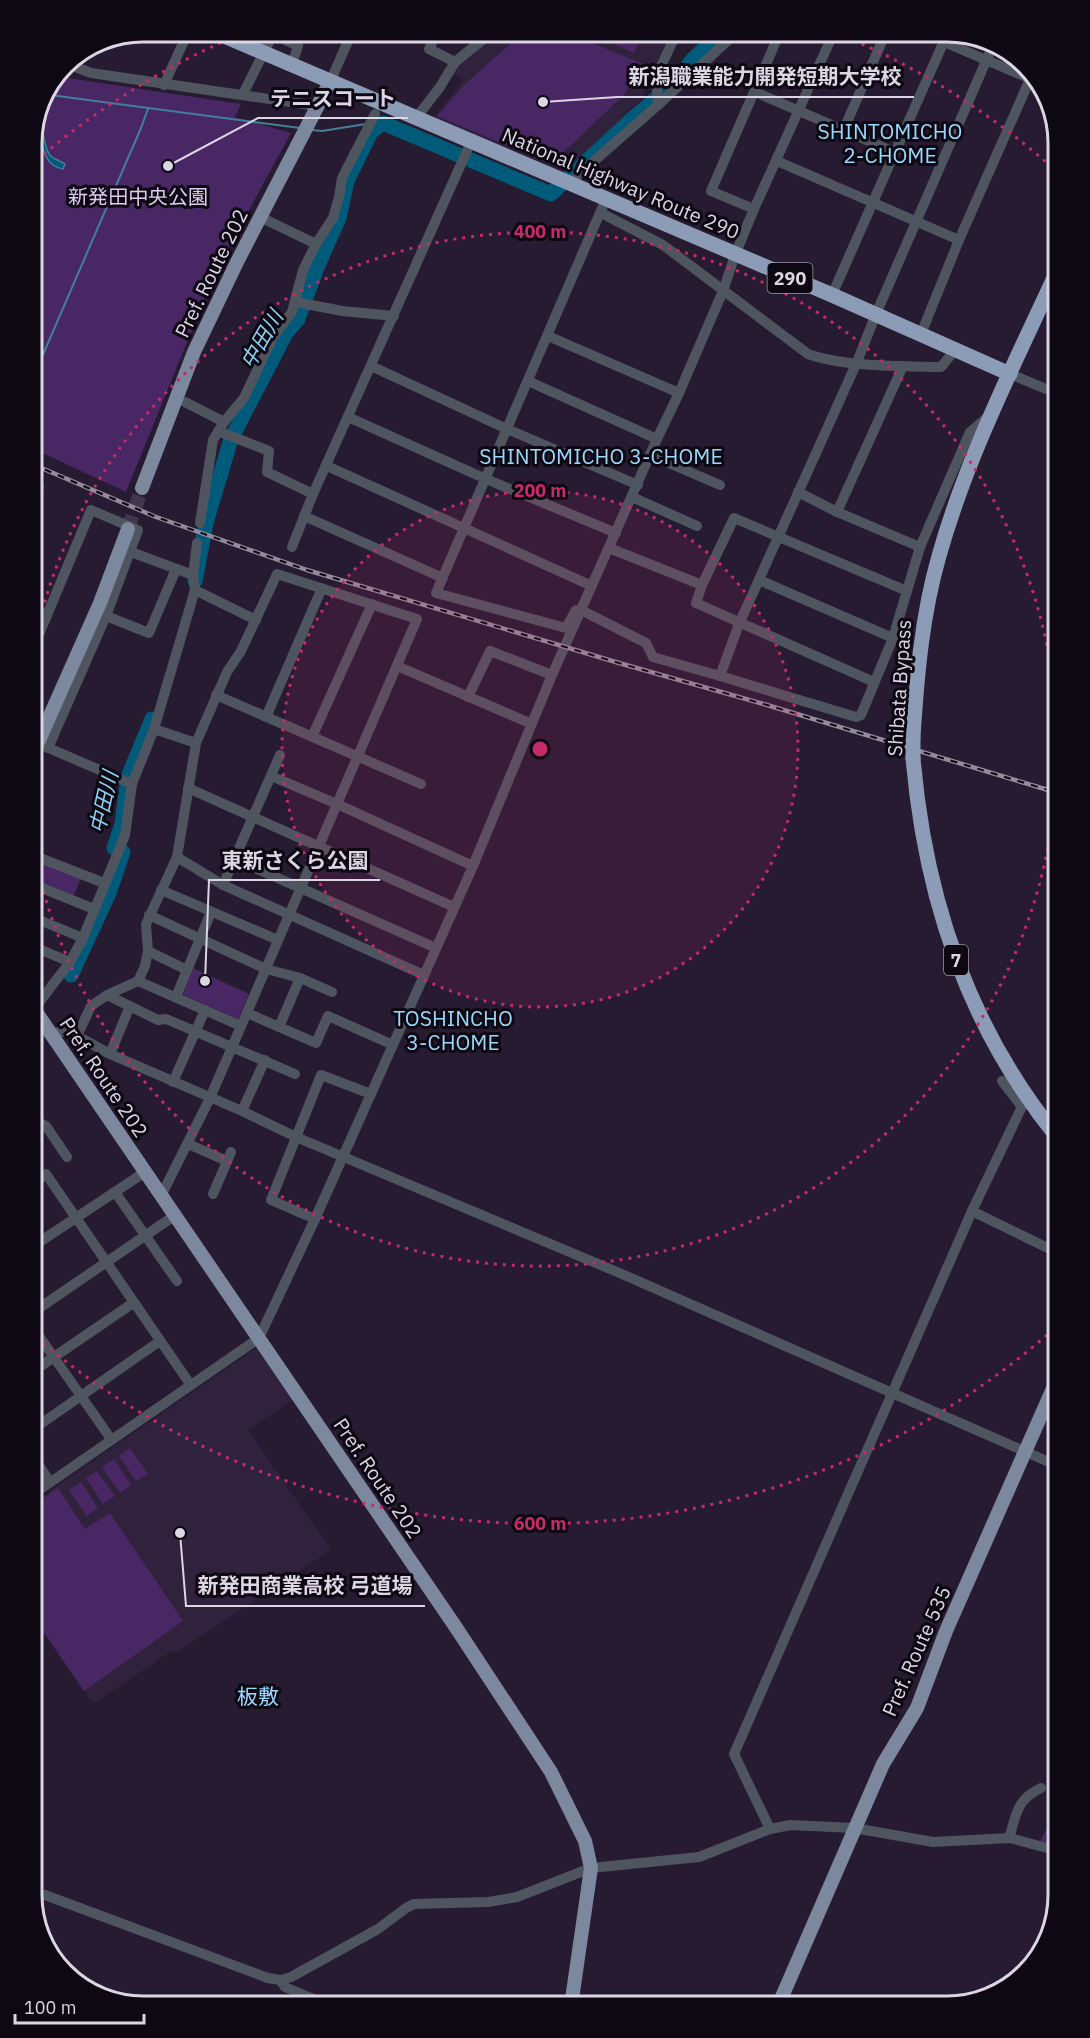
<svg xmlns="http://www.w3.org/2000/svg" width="1090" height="2038" viewBox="0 0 1090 2038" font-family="'IBM Plex Sans','Noto Sans JP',sans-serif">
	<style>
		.built { fill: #30223d }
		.green { fill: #482764 }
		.water { fill: #005b7a; stroke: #42809a; stroke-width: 1.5 }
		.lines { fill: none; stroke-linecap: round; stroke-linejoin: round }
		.stream { stroke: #42809a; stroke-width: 2 }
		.river { stroke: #005b7a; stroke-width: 15 }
		.major-tunnel { stroke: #41374c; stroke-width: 14; stroke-dasharray: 14 7; stroke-linecap: butt }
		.minor { stroke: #4f555f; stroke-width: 10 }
		.major { stroke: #7c889e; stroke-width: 14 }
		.highway { stroke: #8d9cb6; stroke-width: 15 }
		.rail-casing { stroke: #938b9c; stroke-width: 4.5 }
		.rail { stroke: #0d0812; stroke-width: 2; stroke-dasharray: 7; stroke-linecap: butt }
		.highway-bridge { stroke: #8d9cb6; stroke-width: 15 }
		.ring { fill: none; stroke: #c52b69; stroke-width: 3; stroke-dasharray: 3 6 }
		.labels { text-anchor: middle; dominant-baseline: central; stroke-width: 6; stroke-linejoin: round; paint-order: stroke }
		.shield { fill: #0d0812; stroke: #9e98a5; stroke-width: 1.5 }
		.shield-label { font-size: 18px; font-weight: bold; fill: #dcd5e4 }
		.street-label { font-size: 20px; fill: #dcd5e4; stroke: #0d0812 }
		.park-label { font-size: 20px; fill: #ddcbf1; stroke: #0d0812 }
		.neighbourhood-label { font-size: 21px; fill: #9ad9fc; stroke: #0d0812 }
		.water-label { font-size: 21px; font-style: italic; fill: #8cd1f3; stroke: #0d0812 }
		.rim { fill: none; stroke: #dcd5e4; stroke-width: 3 }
		.centre { fill: #c52b69; stroke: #0d0812; stroke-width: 3 }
		.ring-label { font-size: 18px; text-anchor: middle; font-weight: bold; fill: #c52b69; stroke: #0d0812; stroke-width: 6; stroke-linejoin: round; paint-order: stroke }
		.leader { fill: none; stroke: #dcd5e4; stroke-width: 2 }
		.callout-dot { fill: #dcd5e4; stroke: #0d0812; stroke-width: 2 }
		.callout-label { font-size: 21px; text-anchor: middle; font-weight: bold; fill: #dcd5e4; stroke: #0d0812; stroke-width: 6; stroke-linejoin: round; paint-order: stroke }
	</style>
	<rect width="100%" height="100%" fill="#261b31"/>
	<g class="built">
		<polygon points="500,32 672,32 642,98 563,175 434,118 463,80 452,73 462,62"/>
		<polygon points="258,1347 294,1399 248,1430 331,1550 176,1653 170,1652 96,1702 91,1700 32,1617 32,1503"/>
	</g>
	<g class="green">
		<polygon points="524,32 565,32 641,63 625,94 551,164 437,116 464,85"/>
		<polygon points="608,32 621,32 640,40 634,53 604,39"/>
		<polygon points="59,75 61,77 241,104 235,117 291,133 216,271 126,492 32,448 32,136"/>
		<polygon points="32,859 81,878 73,898 32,881"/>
		<polygon points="193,968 249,994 238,1019 183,995"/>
		<polygon points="130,1448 148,1474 136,1481 119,1456"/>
		<polygon points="114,1459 131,1485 120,1493 102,1467"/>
		<polygon points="97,1471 115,1496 103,1504 86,1478"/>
		<polygon points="81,1482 98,1508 87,1516 69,1490"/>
		<polygon points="58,1488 85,1529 110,1513 183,1621 84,1691 32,1615 32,1506"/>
		<polygon points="1054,1814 1058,1818 1058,1851 1038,1845"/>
	</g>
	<path class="water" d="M39 120C44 131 44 151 52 157 56 160 61 161 65 164L63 169C42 166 42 141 37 123Z"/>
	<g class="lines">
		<g class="stream">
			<polyline points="50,95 300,128"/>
			<polyline points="374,123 383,123"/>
			<polyline points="312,130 322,131 366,124"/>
			<polyline points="32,380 141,128 148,109"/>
		</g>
		<g class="river">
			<polyline points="195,581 206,523 231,439 286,333 298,319 316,270 339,218 347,181 371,132 383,123 551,194 632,119 677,81 693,59 722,32"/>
			<polyline points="71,975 109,893 123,852 114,848 122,824 128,777 152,719"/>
		</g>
		<polyline class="major-tunnel" points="128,529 142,488"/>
		<g class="minor">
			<polyline points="437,32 429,49 455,62"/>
			<polyline points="273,34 298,46 292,64"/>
			<polyline points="944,42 1031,79"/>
			<polyline points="65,63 91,73 317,106"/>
			<polyline points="330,82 352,32"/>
			<polyline points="164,85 188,32"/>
			<polyline points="755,92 894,152"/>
			<polyline points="243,94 274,32"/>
			<polyline points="658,105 656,77 677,32"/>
			<polyline points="416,118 440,87 455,62 492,32"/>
			<polyline points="844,129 886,32"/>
			<polyline points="777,161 959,240"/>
			<polyline points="569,183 658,105 737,32"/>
			<polyline points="606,199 436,593 566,628 576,610 581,610 646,643 653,657 720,676 739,624 857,362 876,314 993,45"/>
			<polyline points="754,209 711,191 780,32"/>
			<path d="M601 213 663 245 808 354C843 367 903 366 941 367L955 350"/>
			<polyline points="260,217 316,244"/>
			<polyline points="832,295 948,32"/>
			<polyline points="296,302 342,311 394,316"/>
			<polyline points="921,334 959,240 1031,77"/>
			<polyline points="548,336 679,393"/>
			<polyline points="371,366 507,429 638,485"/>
			<polyline points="1010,374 1058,394"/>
			<polyline points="528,381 657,439"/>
			<polyline points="185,402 224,422"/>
			<polyline points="348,417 486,479 616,533"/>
			<polyline points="218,431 269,451 267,472 313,494"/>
			<polyline points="650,455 720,485"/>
			<polyline points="327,466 592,586"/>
			<polyline points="798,492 837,512 920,547"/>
			<polyline points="632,497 697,526"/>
			<polyline points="32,503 39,487"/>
			<polyline points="837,512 903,366"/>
			<polyline points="304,516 443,578"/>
			<polyline points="200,523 213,440 224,422 244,398 273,337 292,312 303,270 316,244 333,218 339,197 342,178 375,114"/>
			<polyline points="292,547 313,494 471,142"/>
			<polyline points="609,548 702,585"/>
			<polyline points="131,552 193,575"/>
			<polyline points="759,580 893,638"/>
			<polyline points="195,590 256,620"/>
			<polyline points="106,616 149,633 176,569"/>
			<polyline points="32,651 91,510 138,530 106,616 48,748"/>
			<polyline points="397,666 532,724"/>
			<polyline points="720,676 856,717 861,715 893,638 920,547 970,432 990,415"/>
			<polyline points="874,682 696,603 702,585 734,518 907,591"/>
			<polyline points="216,695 421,784"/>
			<polyline points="468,697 490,651 552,675"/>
			<polyline points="266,717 322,588"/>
			<polyline points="154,729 196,743"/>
			<polyline points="312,737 372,604"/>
			<polyline points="44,746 132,784"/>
			<polyline points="271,776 337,804 473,866"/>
			<polyline points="188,788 454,907"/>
			<polyline points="32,855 104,883"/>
			<polyline points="177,857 223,885 424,975"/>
			<polyline points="235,859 436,948"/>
			<polyline points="32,884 94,909"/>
			<polyline points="223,885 280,755"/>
			<polyline points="161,890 278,940"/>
			<polyline points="149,915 266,969 300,978 332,992"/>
			<polyline points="32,917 83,938"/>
			<polyline points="32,946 70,962"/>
			<polyline points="148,951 187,970"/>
			<polyline points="138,981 241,1026"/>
			<polyline points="107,995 158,1020 166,1019 295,1074"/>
			<polyline points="176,997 211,912"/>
			<polyline points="247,1013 316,1043 328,1016 393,1045"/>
			<polyline points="32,1015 34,1009 70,962 83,938 125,835 132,784 154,729 195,590 193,575 197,543"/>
			<polyline points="279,1027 300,978"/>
			<polyline points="51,1035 61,1031 77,1036 110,1054 242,1111 296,1137 615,1271 1058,1466"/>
			<polyline points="77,1036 91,1006 107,995 138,981 145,966 148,951 146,924 177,857 196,743 227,672 241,651 277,574 417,619 210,1098 161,1196"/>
			<polyline points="110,1054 130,1006"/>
			<polyline points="1002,1081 1022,1107"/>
			<polyline points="173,1082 205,1010"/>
			<polyline points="32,1111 40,1123 46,1126 67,1157"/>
			<polyline points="242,1111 265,1060"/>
			<polyline points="188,1144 227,1161"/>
			<polyline points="32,1185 46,1174 190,1384"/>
			<polyline points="115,1192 177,1281"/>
			<polyline points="213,1194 231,1152"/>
			<polyline points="972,1211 1058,1253"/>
			<polyline points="315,1219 271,1200 321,1075 371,1094"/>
			<polyline points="32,1247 145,1172"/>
			<polyline points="32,1313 174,1216"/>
			<polyline points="32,1326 111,1439"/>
			<polyline points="32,1372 133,1303"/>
			<polyline points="32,1430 160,1341"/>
			<polyline points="32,1455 50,1482"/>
			<polyline points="32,1495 259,1338 315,1219 473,866 552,675 657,439 679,393 723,291 735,255 754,209 834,32"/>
			<polyline points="770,1829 734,1754 972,1211 1027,1096"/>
			<path d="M1009 1838C1017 1813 1016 1800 1041 1788"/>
			<polyline points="32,1896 45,1895 268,1978 280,1980 291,1977 378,1929 406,1908 414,1904 488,1902 517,1897 591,1868 699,1857 770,1829 790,1825 854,1828 933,1842 1010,1838 1058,1851"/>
			<polyline points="280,1980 285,1987 330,2006"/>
		</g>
		<g class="major">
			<polyline points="142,488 194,352 237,262 330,82"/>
			<polyline points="32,756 100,603 128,529"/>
			<polyline points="32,1006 455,1626 551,1772 585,1841 591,1868 571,2006"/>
			<polyline points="778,2006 883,1764 917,1708 946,1631 1058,1377"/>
		</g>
		<g class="highway">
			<polyline points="215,32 832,295 1010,374"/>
			<path d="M913 737C917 675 922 615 939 556 967 456 1015 363 1058 269"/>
			<path d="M913 758C925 898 968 1028 1058 1138"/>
		</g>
		<g class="rail-casing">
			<polyline id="rail" points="32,464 156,517 307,570 619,663 767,705 1058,793"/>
		</g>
		<use href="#rail" class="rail"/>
		<polyline class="highway-bridge" points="913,758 913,737"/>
	</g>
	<circle cx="540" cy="749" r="258" fill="#c52b69" fill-opacity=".12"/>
	<g class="ring">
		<circle cx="540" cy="749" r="258"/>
		<path d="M32 655A517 517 0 1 1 32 843"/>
		<path d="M1054 1329A775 775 0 0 1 37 1338M37 160A775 775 0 0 1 243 33M837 33A775 775 0 0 1 1054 169"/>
	</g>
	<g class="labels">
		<g class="shield">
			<rect x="767.5" y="263" width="45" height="30" rx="4.5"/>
			<rect x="944" y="945" width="24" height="30" rx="4.5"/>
		</g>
		<g class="shield-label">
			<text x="790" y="278">290</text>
			<text x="956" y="960">7</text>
		</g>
		<g class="street-label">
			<text transform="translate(621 183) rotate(23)">National Highway Route 290</text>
			<text transform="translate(211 273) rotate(-64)">Pref. Route 202</text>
			<text transform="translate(899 688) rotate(-86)">Shibata Bypass</text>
			<text transform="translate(104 1077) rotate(56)">Pref. Route 202</text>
			<text transform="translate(378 1478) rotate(56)">Pref. Route 202</text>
			<text transform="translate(916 1651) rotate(-66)">Pref. Route 535</text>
		</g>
		<g class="park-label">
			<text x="138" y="196">新発田中央公園</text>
		</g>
		<g class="neighbourhood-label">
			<text x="890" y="131">SHINTOMICHO<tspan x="890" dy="24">2-CHOME</tspan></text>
			<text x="601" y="456">SHINTOMICHO 3-CHOME</text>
			<text x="453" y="1018">TOSHINCHO<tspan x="453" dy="24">3-CHOME</tspan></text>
			<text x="258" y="1696">板敷</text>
		</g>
		<g class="water-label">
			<text transform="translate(261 339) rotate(-60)">中田川</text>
			<text transform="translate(103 802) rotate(-77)">中田川</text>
		</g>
	</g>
	<path d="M0 0H1090V2038H0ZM143 42H947A101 101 0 0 1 1048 143V1895A101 101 0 0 1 947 1996H143A101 101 0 0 1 42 1895V143A101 101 0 0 1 143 42Z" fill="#0d0812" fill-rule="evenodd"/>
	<path class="rim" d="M143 42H947A101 101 0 0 1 1048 143V1895A101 101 0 0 1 947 1996H143A101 101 0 0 1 42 1895V143A101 101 0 0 1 143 42Z"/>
	<circle cx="540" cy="749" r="9" class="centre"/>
	<g class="ring-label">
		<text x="540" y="238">400 m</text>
		<text x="540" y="497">200 m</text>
		<text x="540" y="1530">600 m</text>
	</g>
	<path class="leader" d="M543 102L617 97H914M168 166L258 118H408M205 981L209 880H380M180 1533L186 1606H425"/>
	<g class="callout-dot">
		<circle cx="543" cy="102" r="6"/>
		<circle cx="168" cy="166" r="6"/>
		<circle cx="205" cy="981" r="6"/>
		<circle cx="180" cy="1533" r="6"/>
	</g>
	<g class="callout-label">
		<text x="765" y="84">新潟職業能力開発短期大学校</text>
		<text x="333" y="106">テニスコート</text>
		<text x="295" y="868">東新さくら公園</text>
		<text x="305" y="1593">新発田商業高校 弓道場</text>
	</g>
	<path d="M15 2014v9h129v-9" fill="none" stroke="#dcd5e4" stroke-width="3"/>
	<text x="24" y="2014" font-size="18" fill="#dcd5e4" stroke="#0d0812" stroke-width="4.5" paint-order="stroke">100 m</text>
</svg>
